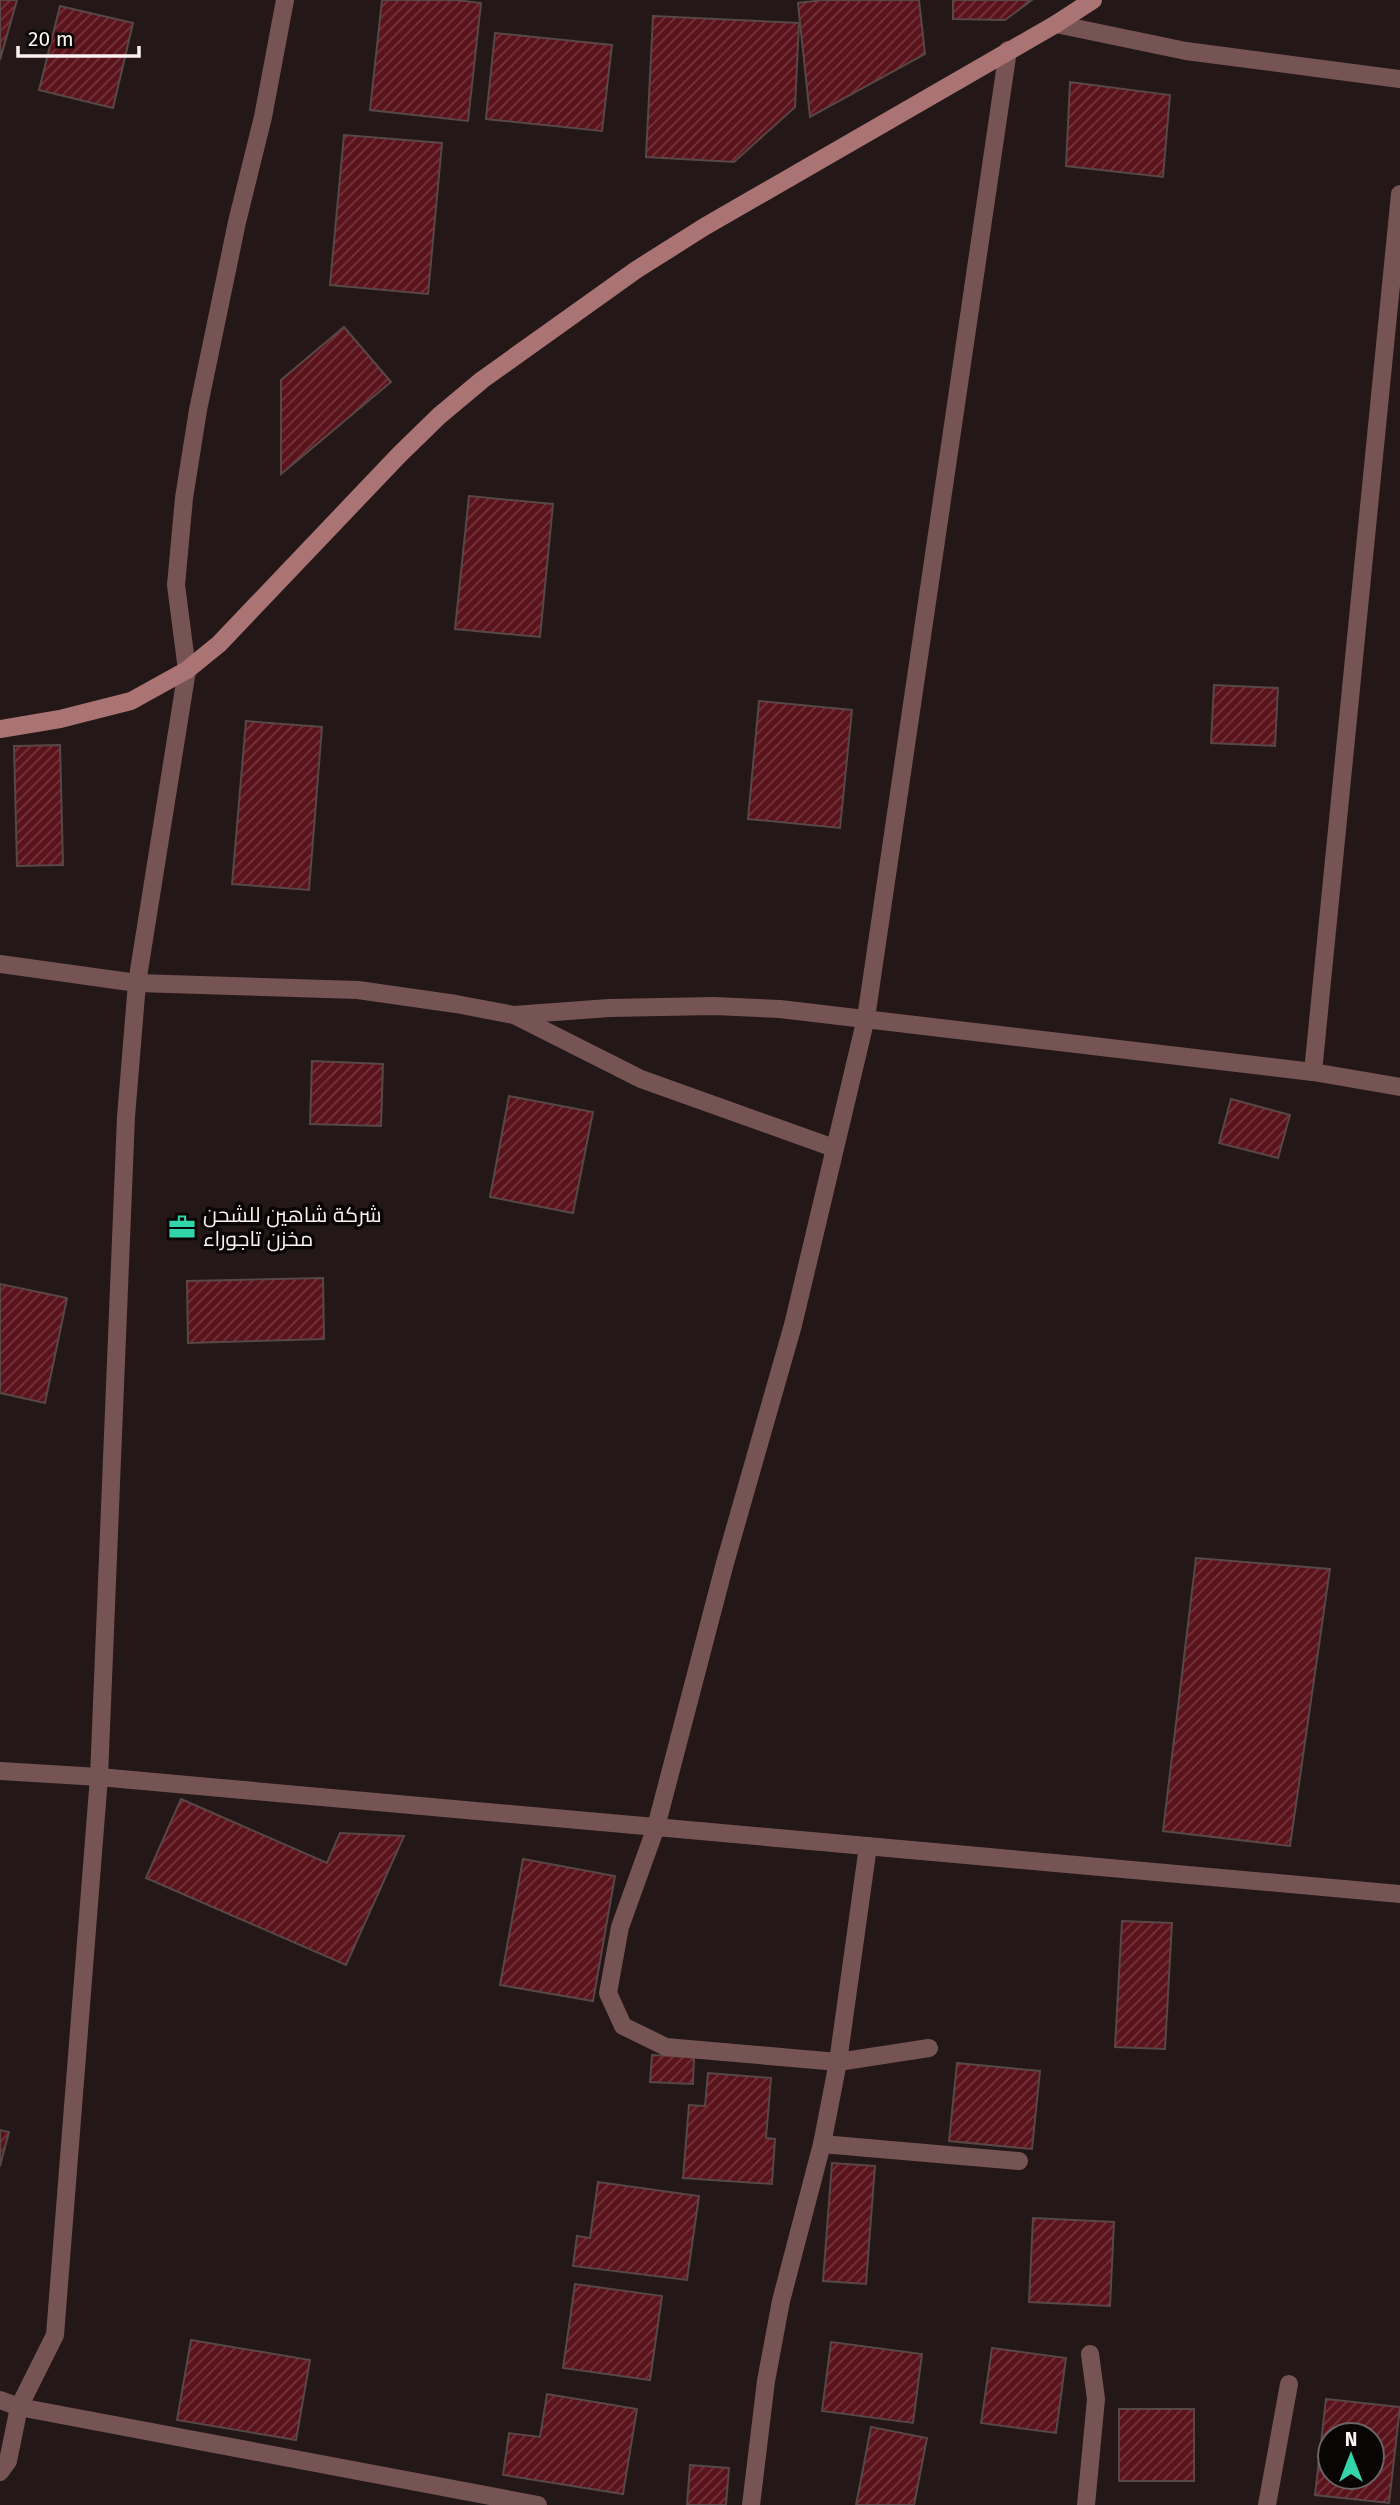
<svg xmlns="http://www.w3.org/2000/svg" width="1400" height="2505" viewBox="0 0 1400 2505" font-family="'Fira Sans',Cairo,sans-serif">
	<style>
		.building { fill: url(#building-hatch); stroke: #574747; stroke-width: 2; fill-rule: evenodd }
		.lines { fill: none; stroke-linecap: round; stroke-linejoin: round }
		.lane { stroke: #765454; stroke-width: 18 }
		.street { stroke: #765454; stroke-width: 18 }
		.secondary { stroke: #ab7474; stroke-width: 18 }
		.labels { text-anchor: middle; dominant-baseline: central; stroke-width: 7; stroke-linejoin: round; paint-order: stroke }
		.poi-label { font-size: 21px; fill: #fcf2f2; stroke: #090505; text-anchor: start }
	</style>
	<defs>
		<pattern id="building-hatch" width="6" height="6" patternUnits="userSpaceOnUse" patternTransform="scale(1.75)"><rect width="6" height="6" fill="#5a131b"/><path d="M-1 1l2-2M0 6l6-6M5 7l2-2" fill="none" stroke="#73363d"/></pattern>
	</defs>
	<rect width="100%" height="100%" fill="#241717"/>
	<g class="building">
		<polygon points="0,0 17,0 0,60"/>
		<polygon points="382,0 456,0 481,3 468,121 370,110"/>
		<polygon points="823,0 919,0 925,54 810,117 798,3"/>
		<polygon points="953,0 1032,0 1005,20 953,19"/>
		<polygon points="60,6 133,23 113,108 39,90"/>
		<polygon points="653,16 799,23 795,107 734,162 646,157"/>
		<polygon points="495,33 612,45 602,131 486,119"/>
		<polygon points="1070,82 1170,95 1163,177 1066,166"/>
		<polygon points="344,135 442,143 428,294 330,285"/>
		<polygon points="344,327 391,382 281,474 281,380"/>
		<polygon points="469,496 553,504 540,637 455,629"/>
		<polygon points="1214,685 1278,688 1275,746 1211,743"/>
		<polygon points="759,701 852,710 840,828 748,819"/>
		<polygon points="246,721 322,727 309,890 232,884"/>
		<polygon points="60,745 63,865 17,866 14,746"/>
		<polygon points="312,1061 383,1064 381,1126 310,1124"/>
		<polygon points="509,1096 593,1112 573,1213 490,1197"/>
		<polygon points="1231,1099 1290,1115 1278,1158 1219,1143"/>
		<polygon points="323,1278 324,1339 188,1343 187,1281"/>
		<polygon points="0,1284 67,1298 45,1403 0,1393"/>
		<polygon points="1196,1558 1330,1569 1290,1846 1163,1831"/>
		<polygon points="181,1799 327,1863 340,1833 404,1836 346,1965 146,1878"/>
		<polygon points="523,1859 615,1876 593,2001 500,1985"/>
		<polygon points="1122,1921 1172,1923 1165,2049 1115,2047"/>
		<polygon points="652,2055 694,2057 693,2084 650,2082"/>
		<polygon points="957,2063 1040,2071 1032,2149 949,2141"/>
		<polygon points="708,2073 771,2078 766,2138 775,2139 772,2184 683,2178 689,2105 705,2106"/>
		<polygon points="0,2130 9,2132 0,2166"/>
		<polygon points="832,2163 875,2166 866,2284 823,2281"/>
		<polygon points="598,2182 699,2196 687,2280 573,2266 577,2236 590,2238"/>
		<polygon points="1033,2218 1114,2222 1110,2306 1029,2302"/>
		<polygon points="575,2284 662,2296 650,2380 563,2368"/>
		<polygon points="191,2340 310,2360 296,2440 177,2420"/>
		<polygon points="831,2342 922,2354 913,2423 822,2411"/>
		<polygon points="992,2348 1066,2358 1056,2433 981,2423"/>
		<polygon points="547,2394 637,2409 623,2494 503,2475 509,2433 540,2437"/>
		<path d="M1326 2399 1400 2407 1389 2503 1315 2495ZM1330 2435H1372V2477H1330Z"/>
		<rect x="1119" y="2409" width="75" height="72"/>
		<polygon points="871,2427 927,2438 914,2505 856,2505"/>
		<polygon points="690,2465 729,2468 726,2505 687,2505"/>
	</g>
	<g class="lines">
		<polyline class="lane" points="0,964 137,983"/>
		<g class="street">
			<polyline points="1056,24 1186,51 1400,79"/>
			<polyline points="137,983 358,990 456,1004 514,1015 609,1008 714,1006 780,1009 1313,1072 1400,1087"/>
			<polyline points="514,1015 641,1079 834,1148"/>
			<polyline points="1313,1072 1400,194"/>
			<polyline points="0,1771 99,1777 1400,1894"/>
			<polyline points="929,2048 838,2062 666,2047 623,2026 608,1993 620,1927 656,1827 725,1563 793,1325 866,1018 1008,50"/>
			<polyline points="822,2144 1019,2161"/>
			<polyline points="0,2400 19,2407 538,2505"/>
			<polyline points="0,2472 8,2461 19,2407 55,2335 99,1777 126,1117 137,983 187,670 176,585 184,498 198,410 237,222 263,117 285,0"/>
			<polyline points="751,2505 766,2381 781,2301 822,2144 838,2062 868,1846"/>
			<polyline points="1086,2505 1096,2399 1090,2354"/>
			<polyline points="1267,2505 1289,2384"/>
		</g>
		<polyline class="secondary" points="0,729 60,719 131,701 187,670 219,644 399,455 439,416 482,380 636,270 704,227 1056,24 1093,0"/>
	</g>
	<defs>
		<g id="office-bare" transform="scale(2.1)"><path d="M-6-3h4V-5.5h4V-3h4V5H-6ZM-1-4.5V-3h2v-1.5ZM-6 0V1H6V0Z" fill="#32d4a9" stroke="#090505" stroke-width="2.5" paint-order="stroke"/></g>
	</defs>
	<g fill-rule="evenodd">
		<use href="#office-bare" x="182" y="1227"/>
	</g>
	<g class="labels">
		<g class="poi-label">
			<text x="203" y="1215">شركة شاهين للشحن<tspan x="203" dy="24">مخزن تاجوراء</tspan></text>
		</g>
	</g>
	<g transform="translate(1351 2456)"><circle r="33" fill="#090505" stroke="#6a6464" stroke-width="2"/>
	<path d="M0-5L12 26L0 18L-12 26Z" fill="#32d4a9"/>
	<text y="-10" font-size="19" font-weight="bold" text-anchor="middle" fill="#fcf2f2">N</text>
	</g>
	<path d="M18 46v10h121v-10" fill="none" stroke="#fcf2f2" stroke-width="3.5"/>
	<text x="28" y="46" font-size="21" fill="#fcf2f2" stroke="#090505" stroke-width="5" paint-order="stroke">20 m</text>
</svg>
